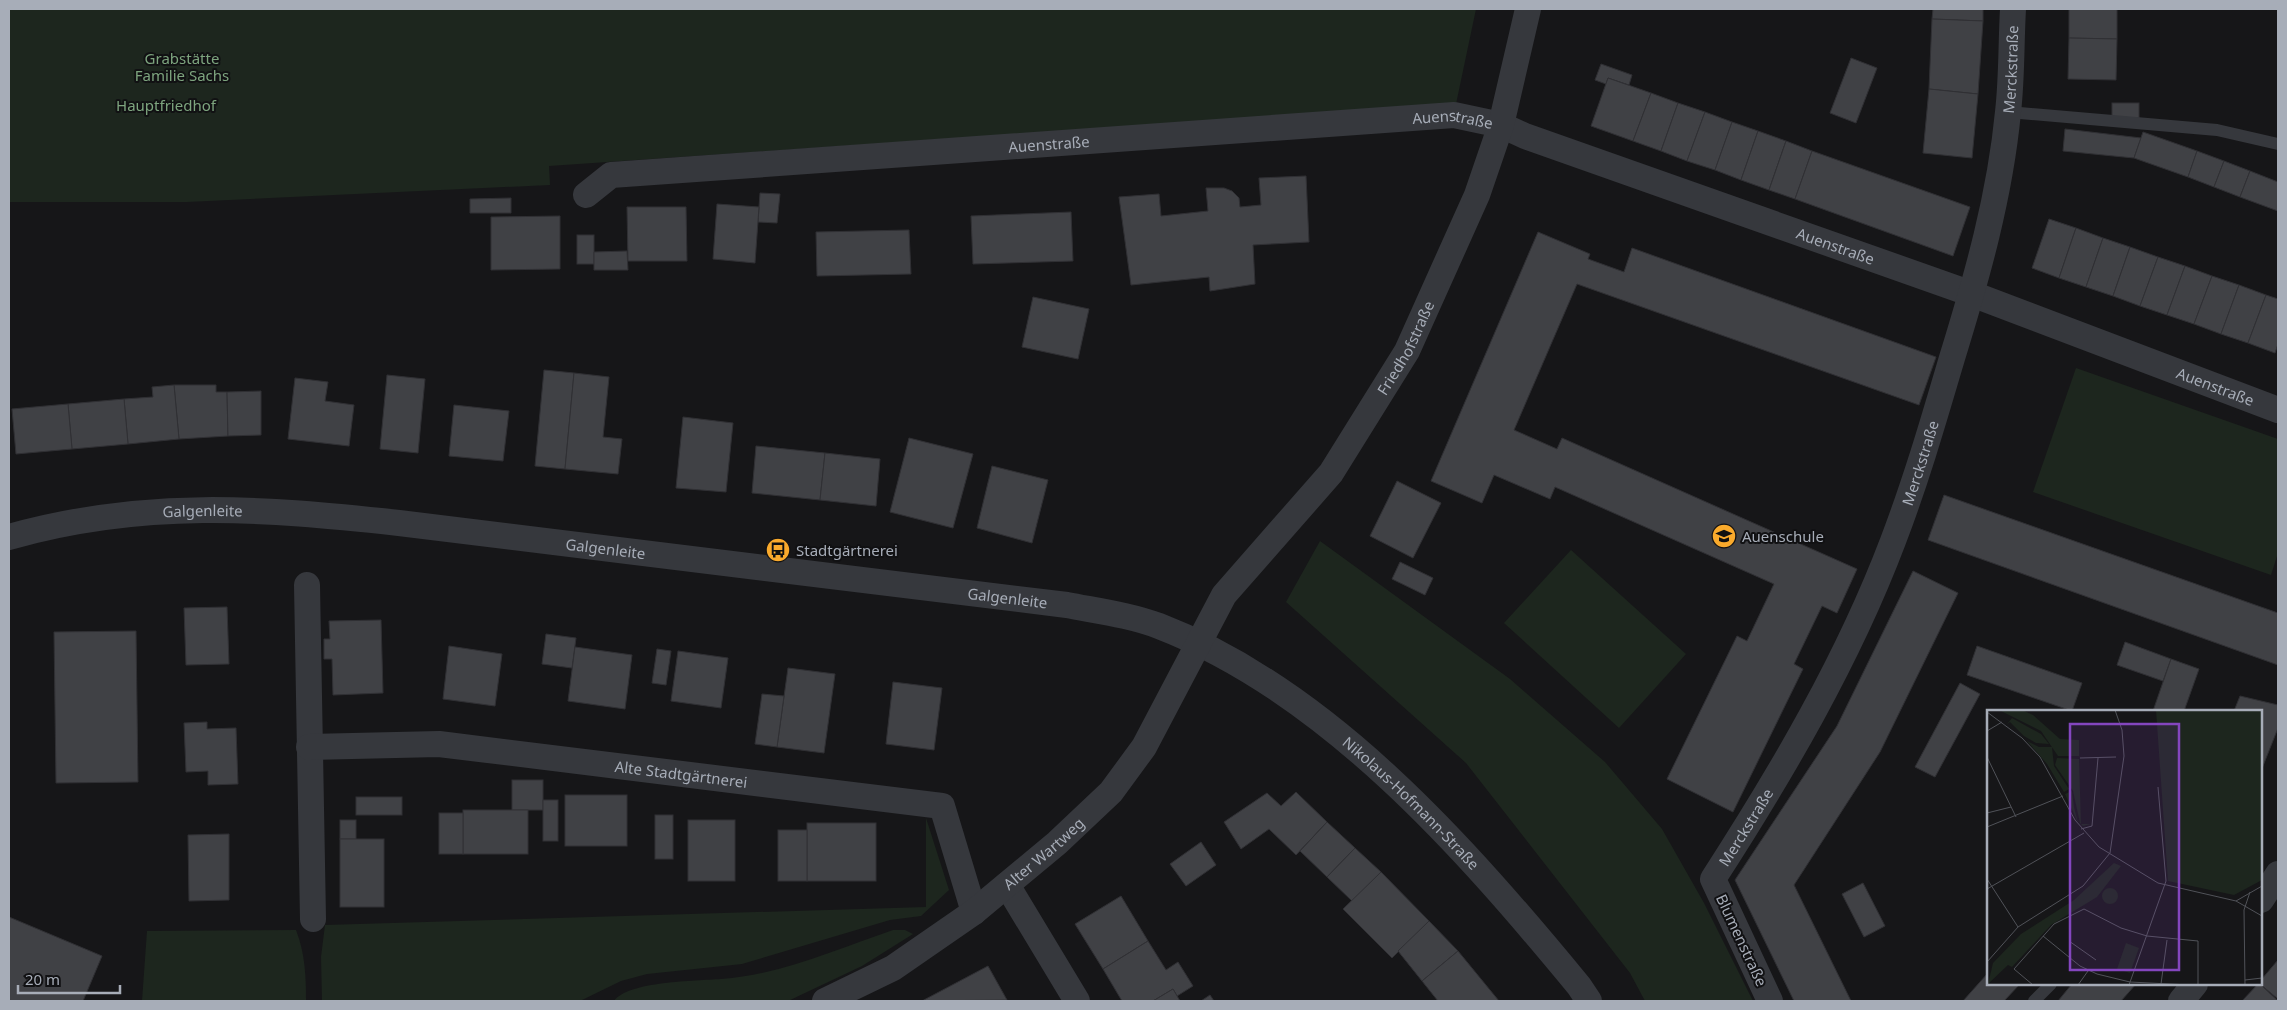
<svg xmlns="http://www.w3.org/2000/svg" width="2287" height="1010" viewBox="0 0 2287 1010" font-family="'Noto Sans',sans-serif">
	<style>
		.green { fill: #1d261e }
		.building { fill: #404145; stroke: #303034 }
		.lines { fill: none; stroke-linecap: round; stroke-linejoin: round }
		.lane { stroke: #36383d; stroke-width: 12 }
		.street { stroke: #36383d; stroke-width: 26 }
		.labels { text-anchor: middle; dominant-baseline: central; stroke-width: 4; stroke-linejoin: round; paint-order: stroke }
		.park-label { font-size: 15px; fill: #7da47e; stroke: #111113 }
		.street-label { font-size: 15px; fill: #a7adb8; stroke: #111113 }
		.poi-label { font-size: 15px; fill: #a7adb8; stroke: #111113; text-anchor: start }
		.inset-road { fill: none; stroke: #505258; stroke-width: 1 }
		.view { fill: #8446be; fill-opacity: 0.15; stroke: #8446be; stroke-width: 2.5 }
		.inset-edge { fill: none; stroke: #a7adb8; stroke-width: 2.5 }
	</style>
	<rect width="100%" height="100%" fill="#161618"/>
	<g class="green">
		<polygon points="9,9 1476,9 1456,104 549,166 550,185 187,202 9,202"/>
		<polygon points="2076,368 2278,439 2278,553 2271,575 2033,492"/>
		<polygon points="1320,541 1510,679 1605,762 1662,829 1704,903 1753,1001 1645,1001 1630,973 1466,763 1286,602"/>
		<polygon points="1571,550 1686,654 1619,728 1504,623"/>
		<polygon points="926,818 949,890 921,916 890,920 742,964 647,974 621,981 580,1001 322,1001 321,957 325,925 926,907"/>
		<path d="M296 930C305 953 306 976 306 1001H142L147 931Z"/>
		<path d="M893 930H905L913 934 862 966 788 1001H614C628 981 696 981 721 979 780 975 837 949 893 930Z"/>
	</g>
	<g class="building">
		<polygon points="1933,9 1983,9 1983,21 1932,19"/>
		<polygon points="2069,9 2117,9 2117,39 2069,38"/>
		<polygon points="1932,19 1983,21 1978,94 1929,89"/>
		<polygon points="2069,38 2117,39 2116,80 2068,79"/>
		<polygon points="1851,58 1877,68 1856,123 1830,113"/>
		<polygon points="1601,64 1632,75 1629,85 1608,78 1606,84 1595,80"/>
		<polygon points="1608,78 1651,93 1633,141 1591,126"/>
		<polygon points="1929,89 1978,94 1972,158 1923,153"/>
		<polygon points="1651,93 1678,103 1661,151 1633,141"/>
		<polygon points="1678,103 1705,112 1687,161 1661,151"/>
		<rect x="2112" y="103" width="27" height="15"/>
		<polygon points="1705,112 1732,122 1715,170 1687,161"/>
		<polygon points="1732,122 1758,131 1741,180 1715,170"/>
		<polygon points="2065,129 2141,138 2134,158 2063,151"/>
		<polygon points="1758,131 1786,141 1769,190 1741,180"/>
		<polygon points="2143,132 2197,151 2188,177 2134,158"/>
		<polygon points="1786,141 1812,151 1795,199 1769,190"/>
		<polygon points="1812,151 1970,207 1953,256 1795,199"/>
		<polygon points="2197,151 2224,161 2214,187 2188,177"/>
		<polygon points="2224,161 2250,171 2240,197 2214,187"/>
		<polygon points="2250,171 2278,182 2278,211 2240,197"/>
		<polygon points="1306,176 1309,242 1253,245 1255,284 1210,291 1209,277 1131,285 1119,197 1159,194 1161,216 1208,211 1206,188 1224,188 1232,191 1239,198 1240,207 1261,205 1259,178"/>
		<polygon points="760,193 780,194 777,223 758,222"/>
		<polygon points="511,198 511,213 470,213 470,199"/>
		<polygon points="717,204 759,207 755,263 713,259"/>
		<polygon points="627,207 686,207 687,261 628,261"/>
		<polygon points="1071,212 1073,261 973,264 971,216"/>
		<polygon points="560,216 560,269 491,270 491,217"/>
		<polygon points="2049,219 2076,228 2059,278 2032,268"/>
		<polygon points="2076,228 2103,238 2086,287 2059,278"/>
		<polygon points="909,230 911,274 817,276 816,232"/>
		<polygon points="1538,232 1590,254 1588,259 1624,272 1632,248 1936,357 1919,405 1577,284 1514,430 1557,449 1562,438 1857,569 1837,613 1822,606 1794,664 1803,669 1733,812 1667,779 1737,636 1747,641 1774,584 1555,487 1550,499 1494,475 1482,503 1431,481"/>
		<rect x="577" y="235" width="17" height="29"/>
		<polygon points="2103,238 2130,247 2113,296 2086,287"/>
		<polygon points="2130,247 2158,257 2140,306 2113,296"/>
		<polygon points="627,251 628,270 594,270 594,252"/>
		<polygon points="2158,257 2185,266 2167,315 2140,306"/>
		<polygon points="2185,266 2212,276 2194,324 2167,315"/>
		<polygon points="2212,276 2239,285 2221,334 2194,324"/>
		<polygon points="2239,285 2266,295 2248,343 2221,334"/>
		<polygon points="2266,295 2278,299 2278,344 2275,353 2248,343"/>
		<polygon points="1033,297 1089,309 1078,359 1022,347"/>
		<polygon points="544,370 574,373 565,469 535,466"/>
		<polygon points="574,373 609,377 603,437 622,439 618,474 565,469"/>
		<polygon points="387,375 425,379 418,453 380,449"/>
		<polygon points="295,378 328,382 325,401 354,405 349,446 288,439"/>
		<polygon points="174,385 216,385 216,392 227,392 228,436 179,439"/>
		<polygon points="174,385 179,439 128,444 124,399 153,397 152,387"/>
		<polygon points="261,391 261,435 228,436 227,392"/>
		<polygon points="124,399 128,444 72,449 68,404"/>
		<polygon points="68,404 72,449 16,454 12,409"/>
		<polygon points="454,405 509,411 503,461 449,456"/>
		<polygon points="683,417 733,423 726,492 676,488"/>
		<polygon points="909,438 973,454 953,528 890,512"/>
		<polygon points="756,446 825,453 820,500 752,493"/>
		<polygon points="825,453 880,459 876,506 820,500"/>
		<polygon points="992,466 1048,480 1032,543 977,528"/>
		<polygon points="1397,481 1441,503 1413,558 1370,536"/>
		<polygon points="1944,495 2278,613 2278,665 1928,540"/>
		<polygon points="1400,562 1433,578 1425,595 1392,579"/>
		<polygon points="1913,571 1958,593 1880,752 1794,885 1851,1001 1794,1001 1735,880 1837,726"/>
		<polygon points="227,607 229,664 186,665 184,608"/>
		<polygon points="381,620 383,693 333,695 332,659 324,659 324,639 330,639 329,621"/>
		<polygon points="136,631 138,782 56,783 54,632"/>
		<polygon points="546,634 576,638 572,668 542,664"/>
		<polygon points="2125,642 2171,659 2163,681 2117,665"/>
		<polygon points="449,646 502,654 495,706 443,699"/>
		<polygon points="1977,646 2082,683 2072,711 1967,675"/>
		<polygon points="575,647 632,655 625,709 568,701"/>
		<polygon points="657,649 671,651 666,685 652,683"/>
		<polygon points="678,651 728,658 721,708 671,701"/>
		<polygon points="2171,659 2199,669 2184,711 2153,711"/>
		<polygon points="788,668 835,674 824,753 777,747"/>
		<polygon points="893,682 942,688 934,750 886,744"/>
		<polygon points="1960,683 1980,694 1935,777 1915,767"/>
		<polygon points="762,694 784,696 777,747 755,744"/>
		<polygon points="2240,696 2278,705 2278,728 2261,771 2261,711 2234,711"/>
		<polygon points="207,722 207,729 236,728 238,784 208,785 208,771 186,772 184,723"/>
		<rect x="512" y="780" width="31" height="30"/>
		<polygon points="1296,792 1327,822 1296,855 1269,829 1241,849 1224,822 1267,793 1281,806"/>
		<rect x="565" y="795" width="62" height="51"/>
		<rect x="356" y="797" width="46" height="18"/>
		<rect x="543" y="800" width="15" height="41"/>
		<rect x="463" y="810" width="65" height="44"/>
		<rect x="439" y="813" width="24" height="41"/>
		<rect x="655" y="815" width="18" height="44"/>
		<rect x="340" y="820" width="16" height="19"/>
		<rect x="688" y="820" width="47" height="61"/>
		<polygon points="1327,822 1355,848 1327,877 1300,851"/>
		<rect x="807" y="823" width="69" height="58"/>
		<rect x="778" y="830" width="29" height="51"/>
		<polygon points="229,834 229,900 189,901 188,835"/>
		<rect x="340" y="839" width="44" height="68"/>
		<polygon points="1201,842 1216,865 1186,886 1170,864"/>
		<polygon points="1355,848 1381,872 1352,901 1327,877"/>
		<polygon points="1381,872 1429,921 1392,958 1343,909"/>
		<polygon points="1863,883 1885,926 1864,937 1842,894"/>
		<polygon points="1121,896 1148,941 1103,969 1075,924"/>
		<polygon points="9,917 102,956 83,1001 9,1001"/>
		<polygon points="1429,921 1458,951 1422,981 1398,951"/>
		<polygon points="1148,941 1166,970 1178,962 1193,986 1177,996 1173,989 1153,1001 1122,1001 1103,969"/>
		<polygon points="1458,951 1499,1001 1438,1001 1422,981"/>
		<polygon points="2278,960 2278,999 2260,984 2261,980"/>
		<polygon points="988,966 1007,1000 922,1001"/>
		<polygon points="1988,973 1988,984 2020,984 2004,1001 1963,1001"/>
		<polygon points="2072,984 2136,984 2121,1001 2058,1001"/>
		<polygon points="2258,984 2260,984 2278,1001 2242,1001"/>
		<polygon points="1173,989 1180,1001 1153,1001"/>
		<polygon points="1210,995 1214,1001 1201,1001"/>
	</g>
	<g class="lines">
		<g class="lane">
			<polyline points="2008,112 2217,130 2278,144"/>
			<polyline points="2034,1001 2051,984"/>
		</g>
		<g class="street">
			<path id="s1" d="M586 195 611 175 1454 115 1501 125 1525 136 1972 294 2278 410"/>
			<path id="s2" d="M9 537C144 499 262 508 399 523L1067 605C1098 611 1130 615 1159 626 1328 691 1466 849 1579 986L1589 1001"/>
			<polyline points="307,585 313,919"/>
			<path id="s3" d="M309 747 439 744 942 806 974 912"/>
			<polyline points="1007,885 1077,1001"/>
			<polyline points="2261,900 2278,874"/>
			<path id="s4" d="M825 1001 893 968 974 912 1057 843 1111 792 1144 747 1224 595 1331 473 1407 351 1477 195 1501 125 1528 9"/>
			<path id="s5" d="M1770 1001 1713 879C1782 772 1848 660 1893 541 1916 481 1934 419 1952 358 1977 277 2000 196 2008 112 2012 78 2011 43 2013 9"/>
			<polyline points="2181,1001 2195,984"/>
		</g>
	</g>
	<defs>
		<g id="school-disc" transform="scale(1.25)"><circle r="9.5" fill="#faaa2c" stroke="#111113"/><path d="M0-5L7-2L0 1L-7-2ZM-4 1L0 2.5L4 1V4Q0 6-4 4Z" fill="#111"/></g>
		<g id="bus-disc" transform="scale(1.25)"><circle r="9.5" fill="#faaa2c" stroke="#111113"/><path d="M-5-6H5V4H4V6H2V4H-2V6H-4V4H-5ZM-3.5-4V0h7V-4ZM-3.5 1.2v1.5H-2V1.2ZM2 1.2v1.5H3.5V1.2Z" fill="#111"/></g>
	</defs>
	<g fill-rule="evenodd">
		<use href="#school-disc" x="1724" y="536"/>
		<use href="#bus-disc" x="778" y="550"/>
	</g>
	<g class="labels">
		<g class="park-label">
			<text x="182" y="58">Grabstätte<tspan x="182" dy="17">Familie Sachs</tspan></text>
			<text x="166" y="105">Hauptfriedhof</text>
		</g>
		<g class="street-label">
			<text stroke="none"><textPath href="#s5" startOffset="1006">Merckstraße</textPath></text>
			<text stroke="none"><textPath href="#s1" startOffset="876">Auenstraße</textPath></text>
			<text stroke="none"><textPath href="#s1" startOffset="471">Auenstraße</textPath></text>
			<text stroke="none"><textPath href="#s1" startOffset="1281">Auenstraße</textPath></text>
			<text stroke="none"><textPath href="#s4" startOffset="892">Friedhofstraße</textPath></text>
			<text stroke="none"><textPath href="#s1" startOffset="1686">Auenstraße</textPath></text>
			<text stroke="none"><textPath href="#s5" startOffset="601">Merckstraße</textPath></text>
			<text stroke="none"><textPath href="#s2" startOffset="196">Galgenleite</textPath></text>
			<text stroke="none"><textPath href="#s2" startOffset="601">Galgenleite</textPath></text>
			<text stroke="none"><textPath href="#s2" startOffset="1006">Galgenleite</textPath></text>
			<text stroke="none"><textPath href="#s3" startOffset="374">Alte Stadtgärtnerei</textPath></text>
			<text stroke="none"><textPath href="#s2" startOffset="1471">Nikolaus-Hofmann-Straße</textPath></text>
			<text stroke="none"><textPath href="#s5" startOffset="196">Merckstraße</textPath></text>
			<text stroke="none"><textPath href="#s4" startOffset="265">Alter Wartweg</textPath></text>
			<text transform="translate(1742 940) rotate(65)">Blumenstraße</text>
		</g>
		<g class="poi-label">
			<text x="1742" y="536">Auenschule</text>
			<text x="796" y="550">Stadtgärtnerei</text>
		</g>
	</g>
	<g transform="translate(1987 710)">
		<rect width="275" height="275" fill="#161618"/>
		<path d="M12 0H35L46 5 73 29 92 30V46H71L54 21ZM169 0H275V170L247 185 181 171ZM25 8 54 24 62 34 49 33 37 26 23 12 20 14ZM40 31 52 37H65L67 56 82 79 77 82 60 54ZM70 48 92 49 94 114H104L96 116 93 113 86 81 68 55ZM85 81 87 97 91 113 78 84ZM127 153 134 156 110 187 64 215 25 257 21 255 1 274 6 253 34 224 87 190ZM115 186a8 8 0 1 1 16 0a8 8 0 1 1-16 0ZM139 233 152 238 143 263 130 259Z" fill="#1d261e"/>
		<path class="inset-road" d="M0 2 35 28 53 47 88 110 112 137 171 173 249 191 275 206M0 21 15 12M0 47 29 107M93 48 129 47M0 103 24 97M0 117 76 86M94 119 105 116 111 48M0 169 31 217M0 179 97 123M249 191 275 176M56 226 93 256 110 264 143 272 203 275M82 231 109 250M0 252 31 217 96 176 123 143 137 46 135 20 128 0M258 270 275 268M174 274 180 230M46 275 27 259 67 214 97 199 134 218 160 226 211 231V275M91 275 101 261M142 275 179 171 171 77M258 275 257 200 263 182"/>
		<path class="view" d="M83 14H192V260H83Z"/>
		<rect width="275" height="275" class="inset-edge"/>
	</g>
	<rect width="2287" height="1010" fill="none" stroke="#a7adb8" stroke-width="20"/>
	<path d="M18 985v8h102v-8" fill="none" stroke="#a7adb8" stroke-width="2.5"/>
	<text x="25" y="985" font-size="15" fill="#a7adb8" stroke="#111113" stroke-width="4" paint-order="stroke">20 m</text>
</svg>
